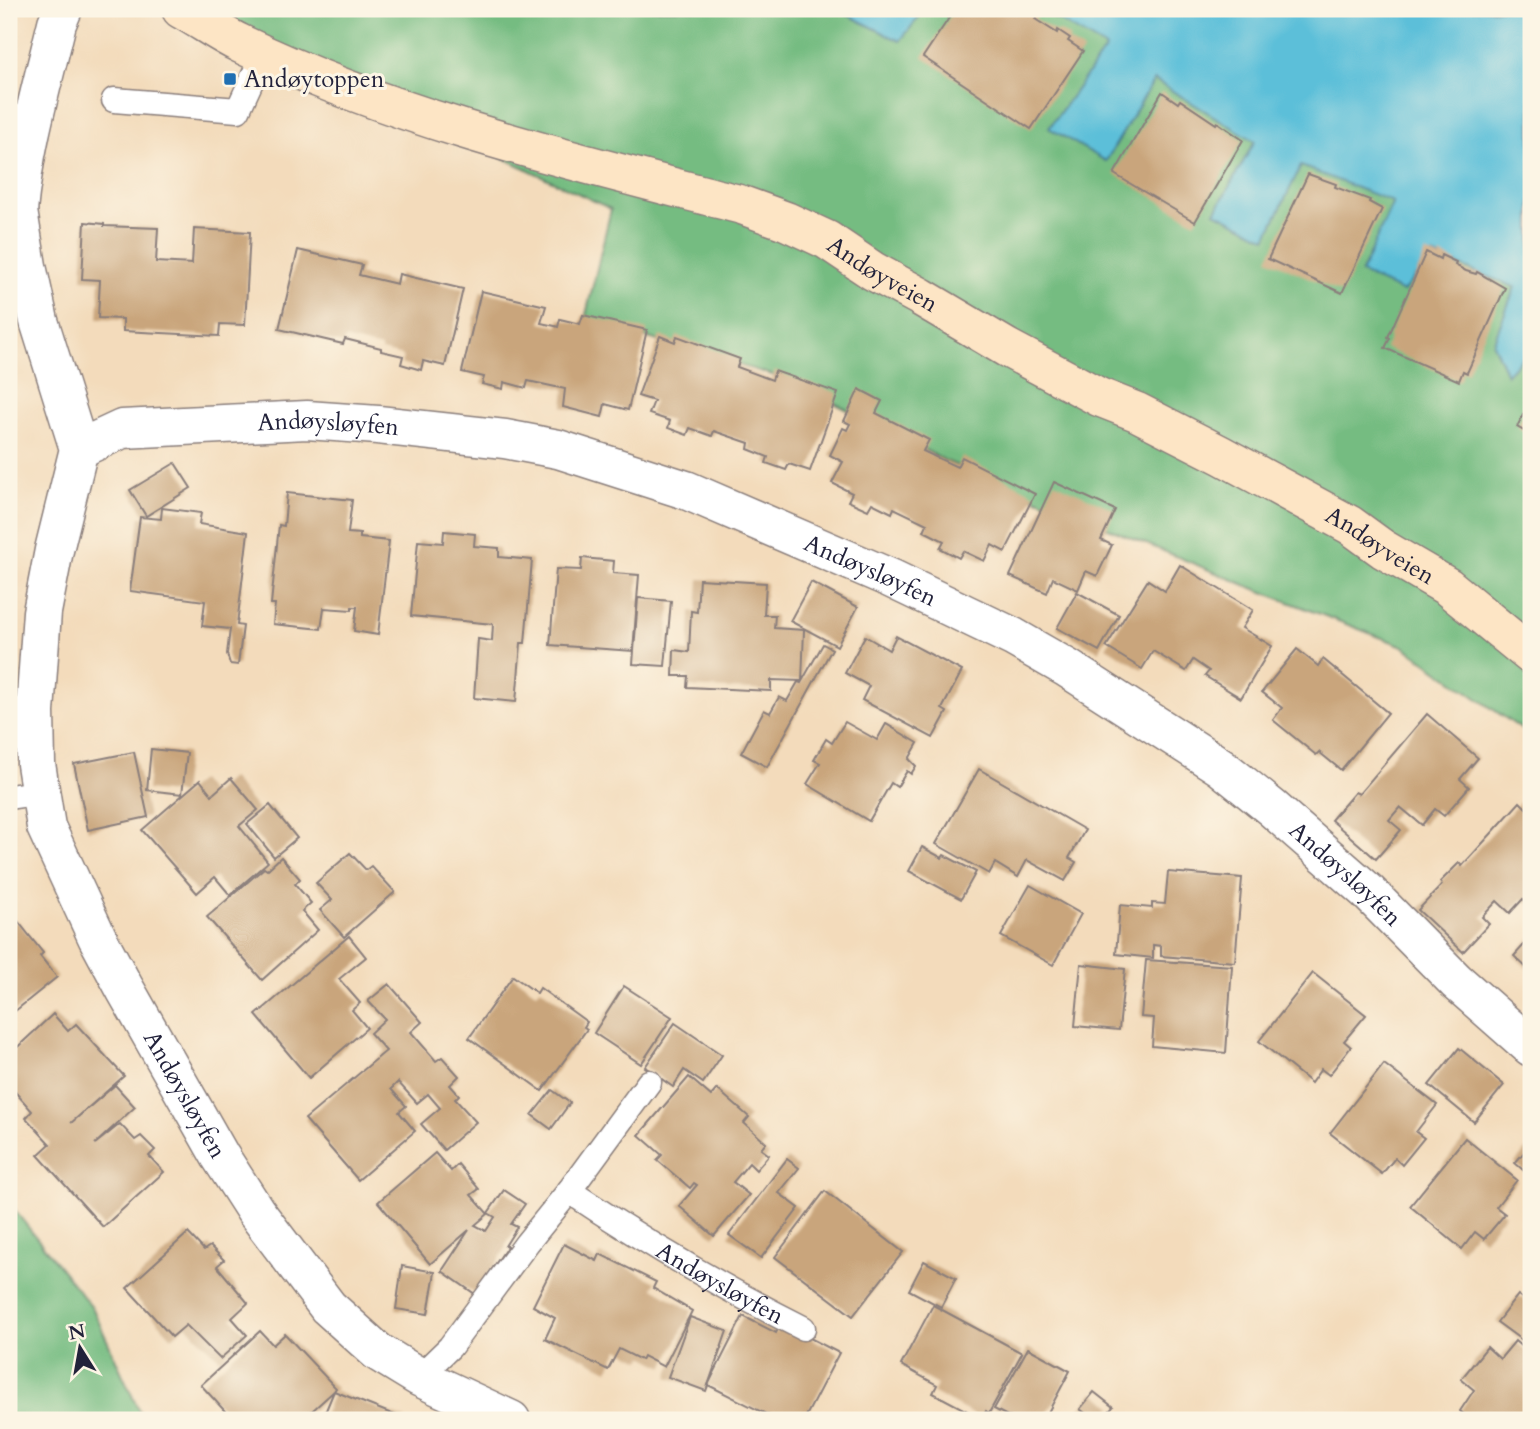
<svg xmlns="http://www.w3.org/2000/svg" width="1540" height="1429" viewBox="0 0 1540 1429" font-family="Cardo,serif">
	<style>
		.forest { fill: #75bc81; stroke: #4c6f5e; stroke-width: 2 }
		.water { fill: #5bbfd9; stroke: #3e708a; stroke-width: 2 }
		.building { fill: #c9a57c }
		.lines { fill: none; stroke-linecap: round; stroke-linejoin: round }
		.lane-casing { stroke: #8a7e7b; stroke-width: 27 }
		.street-casing { stroke: #8a7e7b; stroke-width: 41 }
		.secondary-casing { stroke: #8a7e7b; stroke-width: 41 }
		.lane { stroke: #fff; stroke-width: 24 }
		.street { stroke: #fff; stroke-width: 38 }
		.secondary { stroke: #fde5c5; stroke-width: 38 }
		.poi-dot { fill: #1f6fb2; stroke: #fcf5e5; stroke-width: 2.5 }
		.labels { text-anchor: middle; dominant-baseline: central; stroke-width: 6; stroke-linejoin: round; paint-order: stroke }
		.poi-label { font-size: 24px; fill: #22223b; stroke: #fcf5e5; text-anchor: start }
		.street-label { font-size: 24px; fill: #22223b; stroke: #fcf5e5 }
	</style>
	<rect width="100%" height="100%" fill="#fcf5e5"/>
	<filter id="ink" filterUnits="userSpaceOnUse"><feTurbulence type="fractalNoise" baseFrequency=".0143" numOctaves="2"/><feDisplacementMap in="SourceGraphic" scale="14" xChannelSelector="R" yChannelSelector="G"/><feConvolveMatrix kernelMatrix="1 2 1 2 8 2 1 2 1" color-interpolation-filters="sRGB"/></filter>
	<filter id="wash" filterUnits="userSpaceOnUse"><feTurbulence type="fractalNoise" baseFrequency=".00686" numOctaves="4" result="noise"/><feDisplacementMap in="SourceGraphic" scale="28" xChannelSelector="R" yChannelSelector="G"/><feGaussianBlur stdDeviation="1.57" result="paint"/><feColorMatrix in="noise" values="0 0 0 0 0 0 0 0 0 0 0 0 0 0 0 0 0 1.4 0 .05"/><feComposite in="paint" operator="in"/></filter>
	<g filter="url(#wash)">
		<rect width="100%" height="100%" fill="#f3dbbb"/>
		<g class="forest">
			<polygon points="191,9 836,9 900,41 925,9 1040,9 1107,48 1049,128 1106,161 1154,80 1255,141 1215,212 1266,238 1301,165 1394,202 1361,272 1432,255 1515,287 1493,344 1507,374 1531,349 1531,736 1403,646 1255,589 946,461 792,381 585,319 611,209"/>
			<polygon points="9,1203 93,1309 139,1411 140,1420 9,1420"/>
		</g>
		<g class="water">
			<polygon points="836,9 925,9 900,41"/>
			<polygon points="1040,9 1531,9 1531,349 1507,374 1493,344 1515,287 1432,255 1403,292 1361,273 1393,202 1301,166 1266,238 1215,212 1255,141 1154,80 1106,161 1049,128 1106,48"/>
		</g>
		<g id="blocks">
			<g class="building">
				<polygon points="955,9 1020,9 1024,11 1026,9 1037,16 1035,19 1057,33 1058,30 1070,38 1068,41 1083,51 1031,129 923,57"/>
				<polygon points="1162,92 1178,103 1180,100 1216,124 1217,122 1243,140 1195,222 1114,174"/>
				<polygon points="1308,174 1336,184 1335,187 1370,200 1369,202 1382,209 1342,293 1268,259"/>
				<polygon points="85,222 104,224 104,226 158,228 156,262 192,264 194,229 250,232 245,325 220,324 219,336 123,331 123,319 98,318 100,280 82,279"/>
				<polygon points="298,250 362,265 359,275 397,284 399,274 463,289 445,366 423,361 421,370 401,364 403,356 381,351 381,348 345,339 343,344 279,329"/>
				<polygon points="1426,252 1440,259 1441,255 1456,262 1455,265 1466,271 1476,274 1477,272 1505,288 1467,373 1463,371 1459,381 1385,348 1390,338 1388,337"/>
				<polygon points="481,291 546,306 541,323 555,326 558,327 560,319 580,324 583,315 647,330 628,410 605,404 602,417 563,407 565,389 528,381 526,388 504,382 503,389 482,384 484,377 462,372"/>
				<polygon points="660,336 675,342 677,336 740,359 737,367 772,380 775,371 838,393 810,471 789,464 786,470 766,463 768,457 748,449 749,443 714,431 712,436 690,428 687,435 668,428 670,421 649,414 654,401 638,396"/>
				<polygon points="859,389 882,401 876,413 929,440 923,451 957,467 962,457 1035,494 1005,552 992,545 984,561 963,551 959,558 940,548 944,541 924,531 927,524 894,508 892,513 872,503 868,510 848,501 852,493 832,483 843,462 830,455 843,428 847,430 850,424 844,421"/>
				<polygon points="1531,399 1531,435 1517,427"/>
				<polygon points="175,463 191,488 146,516 130,490"/>
				<polygon points="1054,482 1115,510 1101,540 1112,545 1097,576 1086,571 1078,590 1053,578 1047,593 1010,576"/>
				<polygon points="287,493 352,500 348,533 360,534 360,538 389,541 378,635 354,631 357,607 352,607 352,610 324,608 321,629 273,624 275,604 271,604 279,525 284,526"/>
				<polygon points="162,508 201,513 199,524 248,532 237,625 243,626 238,665 230,664 227,654 230,629 202,626 205,601 130,591 140,517 161,519"/>
				<polygon points="444,531 475,534 474,546 499,548 499,557 532,560 525,643 521,643 516,702 474,698 478,639 492,641 493,624 411,616 418,541 443,543"/>
				<polygon points="582,558 614,561 613,573 639,575 633,651 550,645 556,569 581,570"/>
				<polygon points="1180,565 1253,610 1242,628 1272,646 1241,698 1205,676 1209,671 1193,660 1186,671 1153,651 1142,669 1106,647 1148,580 1165,591"/>
				<polygon points="699,579 766,583 764,615 775,615 774,628 804,630 802,681 771,680 771,691 687,687 688,676 673,676 674,650 689,652 691,611 697,612"/>
				<polygon points="811,582 858,607 837,646 790,621"/>
				<polygon points="1077,592 1119,615 1099,651 1057,628"/>
				<polygon points="638,598 671,601 665,666 633,664"/>
				<polygon points="865,636 889,650 896,636 962,671 942,709 947,712 933,738 862,700 869,686 845,673"/>
				<polygon points="823,644 832,649 767,767 741,753 764,710 770,713 779,697 787,701 798,682 801,683"/>
				<polygon points="1297,649 1318,666 1323,659 1388,713 1341,770 1319,752 1316,755 1273,720 1282,708 1262,692"/>
				<polygon points="1427,714 1478,758 1460,779 1469,787 1444,816 1435,809 1422,825 1400,807 1389,820 1401,830 1376,859 1331,820 1355,792 1359,794"/>
				<polygon points="845,722 877,740 886,724 918,743 909,759 916,766 911,774 907,771 897,787 891,783 869,821 807,784 820,763 814,760 826,739 832,743"/>
				<polygon points="151,749 187,753 182,794 147,790"/>
				<polygon points="134,752 148,817 88,830 74,764"/>
				<polygon points="979,769 1085,830 1069,858 1076,862 1065,881 1027,860 1018,877 995,863 989,874 936,844"/>
				<polygon points="231,778 258,810 239,826 268,862 230,895 215,877 197,893 142,830 200,780 212,795"/>
				<polygon points="1520,802 1531,813 1531,906 1523,899 1510,913 1497,901 1482,917 1489,924 1463,952 1418,910 1442,885 1440,882 1459,863 1462,866"/>
				<polygon points="270,805 297,838 274,857 247,824"/>
				<polygon points="922,847 942,858 944,855 976,872 961,899 909,871"/>
				<polygon points="350,853 366,870 371,866 395,892 344,937 320,910 332,900 316,883"/>
				<polygon points="281,857 300,879 295,884 311,903 302,911 318,930 262,980 207,917 264,868 267,870"/>
				<polygon points="1168,872 1242,878 1235,962 1161,956 1161,946 1153,945 1153,958 1116,954 1120,905 1152,908 1152,903 1165,904"/>
				<polygon points="1030,885 1081,914 1053,965 1001,936"/>
				<polygon points="17,920 43,953 40,956 57,977 9,1016 9,927"/>
				<polygon points="349,936 366,957 339,979 360,1003 352,1010 367,1028 309,1078 256,1015"/>
				<polygon points="1531,937 1531,972 1514,956"/>
				<polygon points="1146,960 1232,966 1226,1053 1152,1046 1154,1018 1141,1017"/>
				<polygon points="1081,964 1125,969 1119,1030 1075,1026"/>
				<polygon points="1313,973 1366,1015 1344,1041 1351,1047 1329,1075 1321,1069 1311,1083 1259,1041"/>
				<polygon points="513,976 537,993 540,988 587,1022 584,1027 587,1029 542,1091 469,1038"/>
				<polygon points="389,984 422,1022 411,1032 436,1061 442,1057 459,1076 450,1085 459,1095 455,1099 476,1122 444,1150 421,1124 440,1108 428,1094 417,1103 398,1082 391,1089 406,1106 399,1112 415,1131 358,1180 305,1119 386,1051 370,1033 385,1019 368,1001"/>
				<polygon points="624,986 672,1017 641,1064 594,1033"/>
				<polygon points="53,1014 68,1031 76,1024 124,1076 71,1123 115,1085 135,1107 95,1144 120,1124 135,1140 141,1136 155,1150 149,1156 164,1172 103,1227 38,1155 50,1144 26,1118 32,1111 9,1085 9,1055"/>
				<polygon points="675,1023 722,1055 703,1083 684,1070 673,1087 645,1067"/>
				<polygon points="1459,1048 1504,1085 1474,1122 1429,1085"/>
				<polygon points="1384,1064 1437,1105 1416,1132 1424,1138 1402,1165 1395,1158 1382,1174 1330,1133"/>
				<polygon points="689,1077 711,1096 717,1089 749,1117 744,1123 766,1143 761,1149 769,1155 756,1170 749,1163 733,1182 749,1195 714,1236 679,1206 697,1185 694,1183 690,1188 657,1160 662,1155 639,1135"/>
				<polygon points="552,1090 570,1103 551,1129 532,1115"/>
				<polygon points="1465,1138 1517,1180 1496,1207 1505,1214 1484,1239 1475,1232 1462,1249 1410,1206"/>
				<polygon points="1531,1144 1531,1177 1515,1163"/>
				<polygon points="435,1153 451,1171 458,1164 479,1189 471,1195 488,1214 475,1225 486,1231 495,1217 488,1213 504,1190 525,1204 511,1224 517,1227 505,1246 507,1247 475,1294 442,1271 469,1230 430,1264 378,1202"/>
				<polygon points="787,1159 799,1168 779,1193 799,1208 761,1258 729,1235"/>
				<polygon points="825,1191 903,1252 853,1316 775,1257"/>
				<polygon points="188,1233 204,1250 210,1246 224,1260 217,1266 248,1303 232,1318 247,1335 220,1359 186,1325 172,1337 127,1288"/>
				<polygon points="564,1244 597,1261 600,1254 656,1282 653,1288 692,1311 664,1367 643,1356 641,1360 619,1349 608,1370 545,1339 555,1318 533,1306"/>
				<polygon points="924,1261 956,1278 941,1307 909,1290"/>
				<polygon points="402,1266 435,1272 428,1314 396,1309"/>
				<polygon points="1518,1295 1531,1305 1531,1347 1497,1322"/>
				<polygon points="933,1305 1022,1353 989,1413 986,1411 982,1419 933,1393 937,1385 901,1365"/>
				<polygon points="743,1316 776,1333 781,1323 839,1353 804,1420 778,1420 708,1385"/>
				<polygon points="690,1317 727,1331 706,1391 668,1377"/>
				<polygon points="260,1331 273,1345 285,1334 336,1388 334,1391 407,1420 322,1420 334,1391 302,1420 233,1420 201,1385"/>
				<polygon points="1515,1341 1531,1355 1531,1420 1471,1420 1460,1411 1474,1390 1461,1379 1487,1347 1500,1359"/>
				<polygon points="1028,1348 1070,1371 1044,1420 1015,1420 994,1409"/>
				<polygon points="1094,1392 1113,1407 1102,1420 1094,1420 1080,1409"/>
			</g>
		</g>
	</g>
	<g filter="url(#ink)">
		<use href="#blocks" fill-opacity="0" stroke="#8a7e7b" stroke-width="2"/>
		<g class="lines">
			<g class="lane-casing">
				<g id="lane">
					<polyline points="114,100 238,110 264,53"/>
					<polyline points="9,797 42,792"/>
					<path id="s1" d="M569 1191C645 1242 721 1287 803 1328"/>
					<polyline points="419,1377 450,1347 527,1243 569,1191 649,1082"/>
				</g>
			</g>
			<g class="street-casing">
				<g id="street">
					<path id="s2" d="M18 211 27 266 39 321 79 449 54 550 42 612 35 712 36 764 46 827 97 937 125 989 220 1156 256 1212 328 1307 378 1352 419 1377 511 1420"/>
					<path d="M9 212 18 211C24 147 42 85 57 23L63 9"/>
					<path id="s3" d="M79 449 122 429 307 420 378 425 505 439 558 449 686 490 890 578 1013 637 1067 668 1221 767 1272 808 1367 891 1456 981 1531 1047"/>
				</g>
			</g>
			<g class="secondary-casing">
				<g id="secondary">
					<path id="s4" d="M181 9C201 20 220 34 241 44 399 120 573 161 742 205L786 221 827 240 873 271 921 297 1007 348 1099 397 1137 412 1221 455 1350 525 1383 549 1448 587 1531 655"/>
				</g>
			</g>
			<use href="#lane" class="lane"/>
			<use href="#street" class="street"/>
			<use href="#secondary" class="secondary"/>
		</g>
	</g>
	<rect class="poi-dot" x="223" y="72" width="14" height="14" rx="3.5"/>
	<g class="labels">
		<g class="poi-label">
			<text x="244" y="79">Andøytoppen</text>
		</g>
		<g class="street-label">
			<text stroke="none"><textPath href="#s4" startOffset="754">Andøyveien</textPath></text>
			<text stroke="none"><textPath href="#s3" startOffset="254">Andøysløyfen</textPath></text>
			<text stroke="none"><textPath href="#s4" startOffset="1321">Andøyveien</textPath></text>
			<text stroke="none"><textPath href="#s3" startOffset="821">Andøysløyfen</textPath></text>
			<text stroke="none"><textPath href="#s3" startOffset="1388">Andøysløyfen</textPath></text>
			<text stroke="none"><textPath href="#s2" startOffset="931">Andøysløyfen</textPath></text>
			<text stroke="none"><textPath href="#s1" startOffset="177">Andøysløyfen</textPath></text>
		</g>
	</g>
	<rect width="1540" height="1429" fill="none" stroke="#fcf5e5" stroke-width="35"/>
	<g transform="translate(80 1348) rotate(349)" stroke="#fcf5e5" stroke-width="5" paint-order="stroke">
	<path d="M0-5L12 26L0 18L-12 26Z" fill="#22223b"/>
	<text y="-10" font-size="19" font-weight="bold" text-anchor="middle" fill="#22223b">N</text>
	</g>
</svg>
